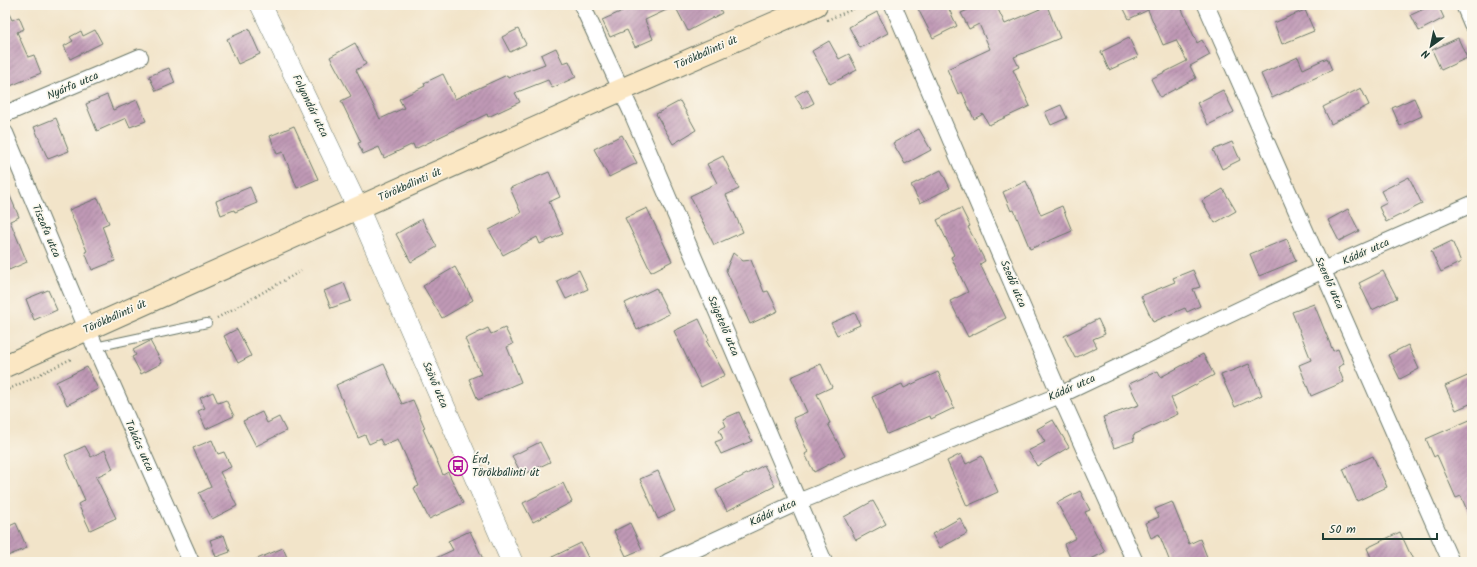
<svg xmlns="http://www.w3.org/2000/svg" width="1477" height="567" viewBox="0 0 1477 567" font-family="Kalam,sans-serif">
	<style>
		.building { fill: url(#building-hatch) }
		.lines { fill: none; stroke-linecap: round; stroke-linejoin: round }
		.service-casing { stroke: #697768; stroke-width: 10 }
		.minor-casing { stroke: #697768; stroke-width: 18 }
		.tertiary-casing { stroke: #697768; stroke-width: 22 }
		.secondary-casing { stroke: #697768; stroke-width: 24 }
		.path { stroke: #697768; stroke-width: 2.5; stroke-dasharray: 1 3; stroke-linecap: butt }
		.service { stroke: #fff; stroke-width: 8 }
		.minor { stroke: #fff; stroke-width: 16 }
		.tertiary { stroke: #fff; stroke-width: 21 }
		.secondary { stroke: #fbe7c3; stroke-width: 22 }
		.labels { text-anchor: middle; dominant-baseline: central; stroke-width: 3.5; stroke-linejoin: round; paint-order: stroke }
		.street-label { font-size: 11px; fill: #1f3d34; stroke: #fbf7ec }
		.poi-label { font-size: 11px; fill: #1f3d34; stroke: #fbf7ec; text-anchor: start }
	</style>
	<defs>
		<pattern id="building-hatch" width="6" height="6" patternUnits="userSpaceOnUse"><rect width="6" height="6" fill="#c099b6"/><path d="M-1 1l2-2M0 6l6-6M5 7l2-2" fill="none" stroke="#9b7e95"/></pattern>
	</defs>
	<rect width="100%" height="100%" fill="#fbf7ec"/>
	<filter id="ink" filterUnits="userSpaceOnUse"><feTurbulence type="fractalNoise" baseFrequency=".025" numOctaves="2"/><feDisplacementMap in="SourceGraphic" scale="8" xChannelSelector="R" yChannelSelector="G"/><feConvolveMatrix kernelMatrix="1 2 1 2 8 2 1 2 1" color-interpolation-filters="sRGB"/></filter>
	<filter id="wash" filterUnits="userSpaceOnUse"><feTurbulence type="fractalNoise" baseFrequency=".012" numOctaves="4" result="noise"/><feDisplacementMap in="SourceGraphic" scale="16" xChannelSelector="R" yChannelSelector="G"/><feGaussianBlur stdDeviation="0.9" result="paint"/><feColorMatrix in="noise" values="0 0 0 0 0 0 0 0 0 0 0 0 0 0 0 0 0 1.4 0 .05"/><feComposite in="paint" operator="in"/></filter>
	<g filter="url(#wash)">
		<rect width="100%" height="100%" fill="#f2e4c9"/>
		<g id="blocks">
			<g class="building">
				<polygon points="5,5 12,20 19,17 24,29 17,32 28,57 34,55 41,73 8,87 5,79"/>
				<polygon points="636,5 718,5 722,13 688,31 675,6 645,20 653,39 635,47 627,30 610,37 602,20"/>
				<polygon points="916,5 947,5 957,26 933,38"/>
				<polygon points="979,5 996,5 1005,24 1047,6 1060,38 1014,57 1019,67 1013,70 1030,106 989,125 983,114 974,119 962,92 958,94 947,69 990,49 979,24 969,29 961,13"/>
				<polygon points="1122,5 1180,5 1197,43 1202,40 1210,55 1190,66 1196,78 1160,97 1151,79 1187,61 1176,40 1163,45 1148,10 1129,19"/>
				<polygon points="1432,5 1438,5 1444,18 1419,31 1411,15"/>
				<polygon points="1305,10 1314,31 1282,44 1274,23"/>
				<polygon points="877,12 888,33 860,48 849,27"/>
				<polygon points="249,29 260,54 238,64 227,39"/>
				<polygon points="518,29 526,44 510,52 502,37"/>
				<polygon points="95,30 102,43 70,59 64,46 73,41 70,37 81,31 83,36"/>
				<polygon points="1129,38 1138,57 1109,70 1101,52"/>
				<polygon points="1458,38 1467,58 1441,70 1432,50"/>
				<polygon points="829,41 839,59 849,54 857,70 830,84 812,51"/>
				<polygon points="355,43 366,64 356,70 380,119 404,108 399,99 425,86 424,83 443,74 455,99 507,75 508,78 545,64 541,55 556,48 563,63 569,61 576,77 552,88 548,80 515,93 520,102 488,117 487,114 415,149 413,144 384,158 379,147 363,154 358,143 361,142 341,101 351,96 330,57"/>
				<polygon points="1298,57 1303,69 1327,58 1332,70 1272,98 1261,74"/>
				<polygon points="169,68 175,83 156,91 149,76"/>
				<polygon points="1361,88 1369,105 1331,124 1323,107"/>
				<polygon points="807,89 814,103 803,109 795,96"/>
				<polygon points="1223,90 1234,112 1208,125 1197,103"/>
				<polygon points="107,95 113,110 137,100 146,121 130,127 126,118 97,131 86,104"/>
				<polygon points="1414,98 1422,116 1400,126 1392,108"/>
				<polygon points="680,101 696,130 673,144 656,114"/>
				<polygon points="1061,105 1067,118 1051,125 1045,112"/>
				<polygon points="56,118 69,151 48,159 34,127"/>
				<polygon points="294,126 318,179 297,188 283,152 277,154 270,136"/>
				<polygon points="919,129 931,150 905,164 893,143"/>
				<polygon points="622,135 637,163 609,177 594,149"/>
				<polygon points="1232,142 1240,160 1222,169 1213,150"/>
				<polygon points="723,156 739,189 726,195 743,232 714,245 690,196 717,183 707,164"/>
				<polygon points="941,170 950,188 920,203 911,185"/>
				<polygon points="549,172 560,197 549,202 563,234 540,244 537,237 503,255 489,230 521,213 510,188"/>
				<polygon points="1409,177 1422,204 1386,222 1379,207 1387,203 1381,191"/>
				<polygon points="1026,181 1041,215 1062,206 1072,231 1030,249 1014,210 1011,211 1003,192"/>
				<polygon points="5,184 19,217 10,221 27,262 9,270 5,260"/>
				<polygon points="250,187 257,203 235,212 234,210 221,215 216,201"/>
				<polygon points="1223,189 1236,211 1215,223 1202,201"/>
				<polygon points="98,198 109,223 102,226 115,261 92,270 85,252 87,251 69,210"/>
				<polygon points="647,208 672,261 651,272 625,218"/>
				<polygon points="961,208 970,226 968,227 985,261 980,264 1006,318 968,337 950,301 968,292 951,257 954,255 937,220"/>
				<polygon points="1348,209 1359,231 1339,241 1328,220"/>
				<polygon points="422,219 437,247 411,262 396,234"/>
				<polygon points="1287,239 1296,261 1259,276 1250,254"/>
				<polygon points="1452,241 1461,262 1441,272 1431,251"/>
				<polygon points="733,253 743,261 751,260 764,292 768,291 778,311 750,324 726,270"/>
				<polygon points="455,267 473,300 442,318 423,286"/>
				<polygon points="579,270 588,289 566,299 557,281"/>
				<polygon points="1193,270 1200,287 1193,289 1200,306 1187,312 1185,308 1153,322 1141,296 1175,282 1173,278"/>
				<polygon points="1383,271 1397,298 1372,310 1359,283"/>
				<polygon points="344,283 351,301 331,308 324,291"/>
				<polygon points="656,288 669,314 637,330 625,303"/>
				<polygon points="48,290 57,310 34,320 26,299"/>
				<polygon points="1314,304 1333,351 1338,349 1344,364 1338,367 1344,382 1311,396 1299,365 1311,360 1292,312"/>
				<polygon points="855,313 860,325 837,335 831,323"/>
				<polygon points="699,319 709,340 707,342 725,375 701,387 674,331"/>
				<polygon points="1098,319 1105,334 1093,339 1097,347 1075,358 1064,336"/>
				<polygon points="488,328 491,334 505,328 513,344 507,347 521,382 478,400 469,379 481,374 465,339"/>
				<polygon points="237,329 251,356 238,363 224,336"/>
				<polygon points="150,341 162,363 141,374 132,357 136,355 133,350"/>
				<polygon points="1408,345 1419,369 1400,379 1388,355"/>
				<polygon points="1203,354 1214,375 1171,398 1178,414 1133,435 1134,441 1114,448 1103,417 1139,405 1129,384 1158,371 1161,377"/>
				<polygon points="384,364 402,404 413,400 425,428 423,429 443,475 448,472 463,503 429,519 414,488 419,486 398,439 383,445 380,439 369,444 365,435 358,438 336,385"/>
				<polygon points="821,364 832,387 817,394 830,423 828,424 845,456 814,472 805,454 808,452 793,418 807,412 791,377"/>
				<polygon points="1249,364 1262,395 1235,407 1221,375"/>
				<polygon points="87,367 98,389 67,405 56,382"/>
				<polygon points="938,372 954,408 931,419 930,416 887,434 872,397 902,384 904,388"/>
				<polygon points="1472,374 1472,403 1456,410 1445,386"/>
				<polygon points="213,392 218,403 226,400 234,416 206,429 198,411 205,408 200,398"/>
				<polygon points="262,412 267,423 279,417 286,431 256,446 243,421"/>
				<polygon points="739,412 752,441 721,454 715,442 723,439 719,430 726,426 723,419"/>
				<polygon points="1472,419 1472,522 1461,496 1456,498 1437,455 1434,457 1426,439"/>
				<polygon points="1053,420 1069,447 1037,466 1028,451 1045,442 1037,429"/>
				<polygon points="212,440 218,454 224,452 231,467 220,472 237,506 212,519 199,493 211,487 193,448"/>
				<polygon points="540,442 550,462 522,475 512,456"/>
				<polygon points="85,446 91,457 105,450 113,469 96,477 116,518 90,530 78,504 85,500 65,455"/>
				<polygon points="961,454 966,464 982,456 998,492 967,506 947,461"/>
				<polygon points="1373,456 1387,487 1357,501 1343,469"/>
				<polygon points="764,465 775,486 727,511 716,490"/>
				<polygon points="658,471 675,511 658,519 640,479"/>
				<polygon points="563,483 572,502 533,522 523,503"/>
				<polygon points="1080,491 1090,510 1085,512 1105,552 1085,562 1072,562 1064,544 1076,538 1057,503"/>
				<polygon points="873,501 886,524 856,540 844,517"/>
				<polygon points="1172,502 1189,544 1200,539 1209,562 1170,562 1159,534 1151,538 1145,523 1159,517 1155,509"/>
				<polygon points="960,518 968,533 940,548 932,534"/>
				<polygon points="16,523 27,548 5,557 5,528"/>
				<polygon points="630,523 642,549 626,556 614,531"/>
				<polygon points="470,531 483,559 475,562 427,562 453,550 448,541"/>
				<polygon points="1400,532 1414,562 1373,562 1367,548"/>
				<polygon points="224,535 230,552 216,557 210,540"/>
				<polygon points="581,543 590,562 542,562"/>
				<polygon points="283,548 289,562 250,562"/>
			</g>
		</g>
	</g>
	<g filter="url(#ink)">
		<use href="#blocks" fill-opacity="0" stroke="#697768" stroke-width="1"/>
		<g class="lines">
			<g class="service-casing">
				<polyline id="service" points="95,347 207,323"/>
			</g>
			<g class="minor-casing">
				<g id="minor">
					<polyline points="582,5 632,113 824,562"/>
					<polyline points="893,5 1060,395 1135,562"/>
					<polyline points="1206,5 1451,562"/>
					<polyline points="1464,5 1472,24"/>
					<polyline points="5,114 140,57"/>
					<polyline points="5,133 82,317 191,562"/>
					<polyline points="668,562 798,502 1060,395 1323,270 1472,204"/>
				</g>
			</g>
			<g class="tertiary-casing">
				<polyline id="tertiary" points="261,5 358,208 512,562"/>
			</g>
			<g class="secondary-casing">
				<polyline id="secondary" points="5,366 621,90 816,5"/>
			</g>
			<g class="path">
				<polyline points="827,20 863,5"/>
				<polyline points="217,318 301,271"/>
				<polyline points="5,391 73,358"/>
			</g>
			<use href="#service" class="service"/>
			<use href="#minor" class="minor"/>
			<use href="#tertiary" class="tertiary"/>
			<use href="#secondary" class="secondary"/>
		</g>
	</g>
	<defs>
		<g id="bus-ring" transform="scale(1)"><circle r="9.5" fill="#fbf7ec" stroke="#b5179e" stroke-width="1.5"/><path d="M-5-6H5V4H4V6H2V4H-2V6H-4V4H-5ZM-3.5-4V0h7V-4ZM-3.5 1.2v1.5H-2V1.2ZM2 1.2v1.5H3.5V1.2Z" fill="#b5179e"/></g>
	</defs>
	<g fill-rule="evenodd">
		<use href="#bus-ring" x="458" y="466"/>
	</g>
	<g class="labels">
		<g class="street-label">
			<text transform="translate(706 53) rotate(-24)">Törökbálinti út</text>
			<text transform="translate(73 86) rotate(-23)">Nyárfa utca</text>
			<text transform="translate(310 106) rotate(64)">Folyondár utca</text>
			<text transform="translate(410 185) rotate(-24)">Törökbálinti út</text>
			<text transform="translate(46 231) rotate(67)">Tiszafa utca</text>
			<text transform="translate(1366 252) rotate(-24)">Kádár utca</text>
			<text transform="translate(1329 283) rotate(66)">Szerelő utca</text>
			<text transform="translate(1013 284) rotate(67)">Szedő utca</text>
			<text transform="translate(115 317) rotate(-24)">Törökbálinti út</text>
			<text transform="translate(723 326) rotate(67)">Szigetelő utca</text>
			<text transform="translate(435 385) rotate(67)">Szövő utca</text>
			<text transform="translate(1072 388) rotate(-24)">Kádár utca</text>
			<text transform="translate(139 446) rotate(66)">Takács utca</text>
			<text transform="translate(773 513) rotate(-25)">Kádár utca</text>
		</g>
		<g class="poi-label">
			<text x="472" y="460">Érd,<tspan x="472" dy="13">Törökbálinti út</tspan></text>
		</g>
	</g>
	<rect width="1477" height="567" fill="none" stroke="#fbf7ec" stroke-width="20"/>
	<g transform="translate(1431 46) rotate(213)" stroke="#fbf7ec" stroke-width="3" paint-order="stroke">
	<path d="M0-3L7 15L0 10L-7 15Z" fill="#1f3d34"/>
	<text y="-6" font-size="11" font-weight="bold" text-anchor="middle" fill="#1f3d34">N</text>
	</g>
	<path d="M1323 533v6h114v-6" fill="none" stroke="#1f3d34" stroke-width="2"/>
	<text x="1329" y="533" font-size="12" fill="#1f3d34" stroke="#fbf7ec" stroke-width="3" paint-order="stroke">50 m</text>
</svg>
